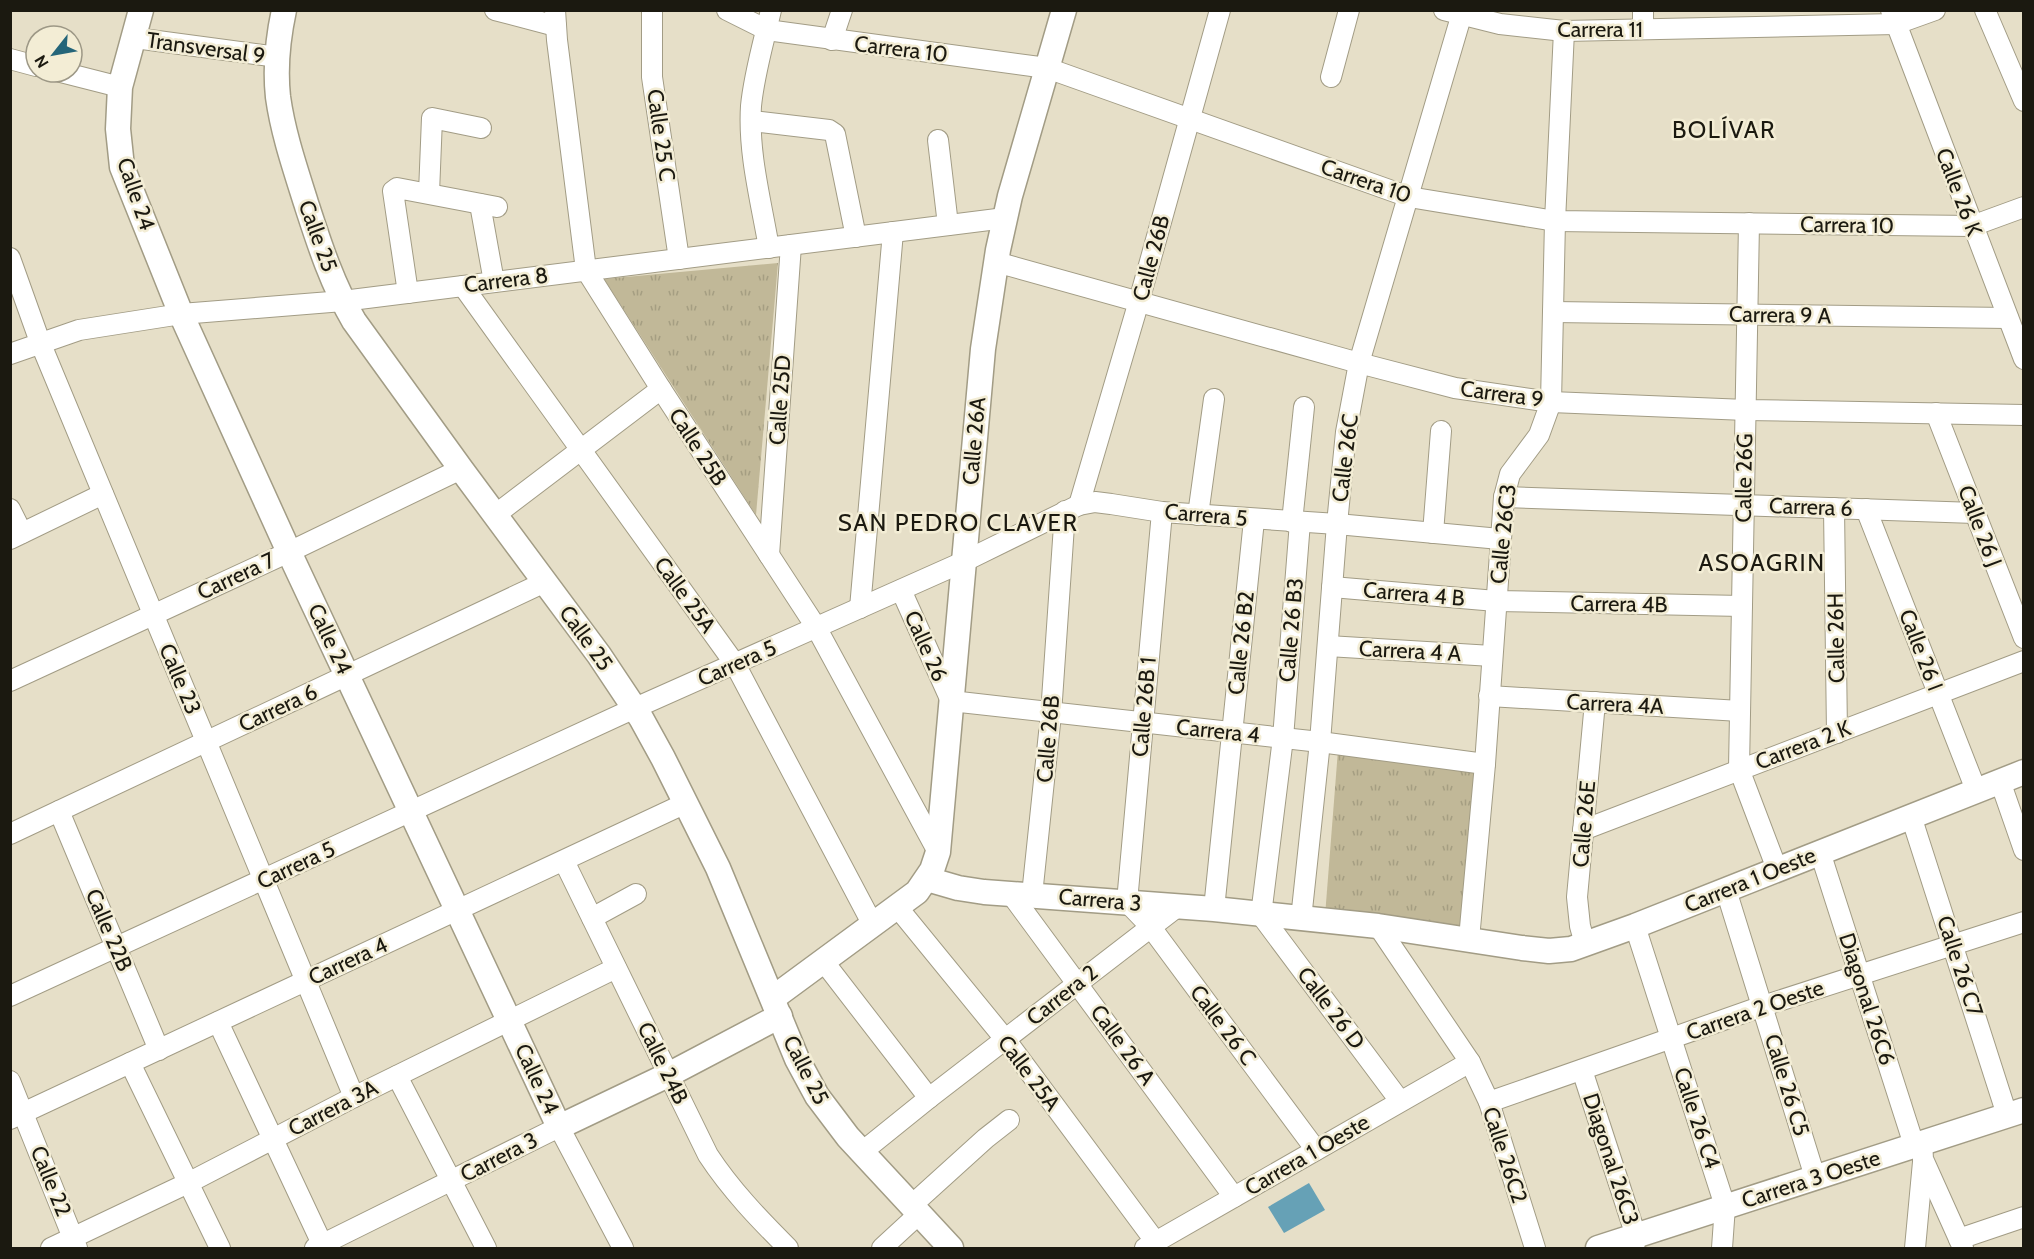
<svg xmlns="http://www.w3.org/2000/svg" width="2034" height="1259" viewBox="0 0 2034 1259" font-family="Cabin,sans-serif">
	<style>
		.park { fill: url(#park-tufts) }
		.water { fill: #66a1b6 }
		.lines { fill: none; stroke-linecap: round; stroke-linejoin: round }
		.minor-casing { stroke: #a29c85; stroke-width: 22 }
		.tertiary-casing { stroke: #a29c85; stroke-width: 27 }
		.minor { stroke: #fff; stroke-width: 20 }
		.tertiary { stroke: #fff; stroke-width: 24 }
		.labels { text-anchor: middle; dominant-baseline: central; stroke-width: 5; stroke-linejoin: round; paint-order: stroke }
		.street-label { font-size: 22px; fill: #1b1910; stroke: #f3edd5 }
		.neighbourhood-label { font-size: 24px; letter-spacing: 1.5px; fill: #1b1910; stroke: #f3edd5 }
	</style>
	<defs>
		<pattern id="park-tufts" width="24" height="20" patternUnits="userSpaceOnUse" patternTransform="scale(1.5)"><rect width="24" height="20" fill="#c1b898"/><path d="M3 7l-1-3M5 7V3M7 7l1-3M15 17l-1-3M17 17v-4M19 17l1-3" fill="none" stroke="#a59e82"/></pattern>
	</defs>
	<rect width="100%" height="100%" fill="#e6dfc8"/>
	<g class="park">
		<polygon points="778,263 756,515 604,279"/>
		<polygon points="1338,750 1480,770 1463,929 1325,916"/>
	</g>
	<polygon class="water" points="1309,1183 1325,1210 1284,1233 1268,1207"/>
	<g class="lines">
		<g class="minor-casing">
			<g id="minor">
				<polyline points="495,10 556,26"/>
				<polyline points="555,10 557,40 586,270 661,389 816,627 938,852"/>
				<polyline points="652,10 652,77 679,259"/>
				<polyline points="727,10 767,30 1047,68 1409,197 1555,221 1972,226 2024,207"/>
				<polyline points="1444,10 1500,24 1564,31 1896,24 1935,10"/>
				<polyline points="1643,10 1643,29"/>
				<polyline points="1891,10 2024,359"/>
				<polyline points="1985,10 2024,101"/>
				<polyline points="135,38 278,57"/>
				<polyline points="832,40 842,10"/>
				<polyline points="10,59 36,66"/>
				<polyline points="61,72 120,87"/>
				<polyline points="1331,77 1349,10"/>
				<polyline points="752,121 829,130 835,134 856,237"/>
				<polyline points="938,140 948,225"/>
				<polyline points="429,193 432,118 481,128"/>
				<polyline points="480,204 494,282"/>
				<polyline points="1749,223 1739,769 1777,869"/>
				<path d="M769 248C761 201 748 153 751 106 754 74 764 41 771 10"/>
				<polyline points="10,258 40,342 354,1097"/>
				<polyline points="996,262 1359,363 1455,388 1551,402 1746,410 2024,415"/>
				<polyline points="463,286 735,664 873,925"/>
				<polyline points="408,293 393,191 397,188 497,207"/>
				<polyline points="1553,312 2008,318"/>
				<polyline points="10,354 79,330 181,314 343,301 1005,218"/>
				<polyline points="1936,413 2024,638"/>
				<polyline points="1504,497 1975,513"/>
				<polyline points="1079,505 1139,301 1220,10"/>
				<polyline points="1834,508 1837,733"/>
				<polyline points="10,509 22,533"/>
				<polyline points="1866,509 1976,790"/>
				<polyline points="1162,512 1127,902 1150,926 1316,1150"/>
				<polyline points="495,515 661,389"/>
				<polyline points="1198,515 1214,399"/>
				<polyline points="1292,522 1304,407"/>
				<polyline points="1300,522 1283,738 1261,915 1400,1101"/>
				<polyline points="1433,533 1441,431"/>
				<polyline points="10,539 103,494"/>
				<polyline points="769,555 791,245"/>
				<polyline points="1332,587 1496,601 1742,606"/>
				<polyline points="901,590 951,701 1320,742 1485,764"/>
				<polyline points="860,608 893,232"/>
				<polyline points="1328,646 1492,656"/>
				<polyline points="10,681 289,552 461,469"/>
				<polyline points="1489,696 1740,711"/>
				<polyline points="2000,781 2024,850"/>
				<polyline points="59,811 159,1050"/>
				<polyline points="1911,816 2007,1115"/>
				<polyline points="1583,830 2024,661"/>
				<polyline points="10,834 545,582"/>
				<polyline points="1820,852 1914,1145"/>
				<path d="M564 861 708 1155C731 1190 759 1219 788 1248"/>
				<polyline points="1726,890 1815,1177"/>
				<polyline points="1011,894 1234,1197"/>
				<polyline points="1032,895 1051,714 1065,511"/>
				<polyline points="898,908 1005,1039 1155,1241"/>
				<polyline points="1214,909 1254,520"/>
				<polyline points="592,918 636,894"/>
				<polyline points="1301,919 1320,742 1337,524 1346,432 1359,363 1463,10"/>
				<polyline points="1378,926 1470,1062 1489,1102 1535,1248"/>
				<polyline points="1635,926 1725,1206 1722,1248"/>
				<polyline points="1469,939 1485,764 1504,497 1510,474 1539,435 1551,402 1555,221 1564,31"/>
				<polyline points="1585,944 1580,926 1577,897 1595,702"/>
				<polyline points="824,962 929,1098"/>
				<polyline points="10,996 635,708 963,562 1079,505 1095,502 1111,504 1162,512 1337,524 1500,539"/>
				<polyline points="218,1022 324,1248"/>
				<polyline points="130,1063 220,1248"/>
				<polyline points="1582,1070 1636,1236 1634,1248"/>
				<polyline points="397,1076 486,1248"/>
				<polyline points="10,1081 77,1248"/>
				<polyline points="1489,1102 1763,1006 2024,922"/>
				<polyline points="10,1119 686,803"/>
				<polyline points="1922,1142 1923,1159 1963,1248"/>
				<polyline points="862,1152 929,1098 1177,907"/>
				<polyline points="912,1205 986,1138 1009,1120"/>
				<polyline points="1959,1239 2024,1217"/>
				<polyline points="51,1248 188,1183 354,1097 616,968"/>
				<polyline points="315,1248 559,1127 623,1248"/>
				<polyline points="882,1248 920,1213"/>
				<polyline points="1145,1248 1470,1062"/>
				<polyline points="1915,1248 1923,1162"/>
			</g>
		</g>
		<g class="tertiary-casing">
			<g id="tertiary">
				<polyline points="141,10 120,87 118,129 122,167 181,314 289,552 559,1127 668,1075 780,1016"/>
				<path d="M284 10C278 38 275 69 278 97 283 133 295 168 306 203 319 243 332 284 354 321L461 469 599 655 641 718 663 758 718 868 797 1059 817 1096 848 1137 951 1248"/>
				<polyline points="927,879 958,888 984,892 1214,909 1378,926 1522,948 1549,951 1571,949 1635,926 2024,772"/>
				<polyline points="773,998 917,892 932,870 938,852 983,349 998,250 1010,196 1064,10"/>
				<polyline points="1598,1248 2024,1110"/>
			</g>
		</g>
		<use href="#minor" class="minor"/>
		<use href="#tertiary" class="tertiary"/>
	</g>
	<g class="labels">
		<g class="street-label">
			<text x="1600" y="29">Carrera 11</text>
			<text transform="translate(206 48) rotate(8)">Transversal 9</text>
			<text transform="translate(901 49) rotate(7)">Carrera 10</text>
			<text transform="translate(661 135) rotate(82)">Calle 25 C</text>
			<text transform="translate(1366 181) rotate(19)">Carrera 10</text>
			<text transform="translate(1959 192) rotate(69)">Calle 26 K</text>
			<text transform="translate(136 194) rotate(71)">Calle 24</text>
			<text transform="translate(1847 225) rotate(1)">Carrera 10</text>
			<text transform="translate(318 236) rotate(70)">Calle 25</text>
			<text transform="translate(1151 258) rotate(-75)">Calle 26B</text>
			<text transform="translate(506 280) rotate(-7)">Carrera 8</text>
			<text transform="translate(1780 315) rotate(1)">Carrera 9 A</text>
			<text transform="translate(1502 394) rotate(8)">Carrera 9</text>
			<text transform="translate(780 400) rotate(-86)">Calle 25D</text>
			<text transform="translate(974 441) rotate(-85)">Calle 26A</text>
			<text transform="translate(698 447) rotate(57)">Calle 25B</text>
			<text transform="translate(1345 458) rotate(-83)">Calle 26C</text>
			<text transform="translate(1744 478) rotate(-89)">Calle 26G</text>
			<text transform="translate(1811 507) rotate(2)">Carrera 6</text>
			<text transform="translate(1206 515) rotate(5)">Carrera 5</text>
			<text transform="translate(1980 526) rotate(69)">Calle 26 J</text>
			<text transform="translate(1503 534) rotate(-84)">Calle 26C3</text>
			<text transform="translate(236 576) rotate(-25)">Carrera 7</text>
			<text transform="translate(1414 594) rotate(5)">Carrera 4 B</text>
			<text transform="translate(685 595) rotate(54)">Calle 25A</text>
			<text transform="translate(1619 604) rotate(1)">Carrera 4B</text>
			<text transform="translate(1291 630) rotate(-85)">Calle 26 B3</text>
			<text transform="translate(586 638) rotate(54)">Calle 25</text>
			<text transform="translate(1836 638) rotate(-91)">Calle 26H</text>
			<text transform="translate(330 639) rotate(65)">Calle 24</text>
			<text transform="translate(1241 643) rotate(-84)">Calle 26 B2</text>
			<text transform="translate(926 646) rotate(66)">Calle 26</text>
			<text transform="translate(1921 650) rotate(69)">Calle 26 I</text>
			<text transform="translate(1410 651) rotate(3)">Carrera 4 A</text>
			<text transform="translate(737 663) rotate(-24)">Carrera 5</text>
			<text transform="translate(180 679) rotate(67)">Calle 23</text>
			<text transform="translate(1615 704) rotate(3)">Carrera 4A</text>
			<text transform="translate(1144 707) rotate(-85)">Calle 26B 1</text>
			<text transform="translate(278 708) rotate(-25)">Carrera 6</text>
			<text transform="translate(1218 731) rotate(6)">Carrera 4</text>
			<text transform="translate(1048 739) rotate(-85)">Calle 26B</text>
			<text transform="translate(1803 745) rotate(-21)">Carrera 2 K</text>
			<text transform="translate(1584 824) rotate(-85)">Calle 26E</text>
			<text transform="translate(296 865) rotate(-25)">Carrera 5</text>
			<text transform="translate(1750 880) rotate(-22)">Carrera 1 Oeste</text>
			<text transform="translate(1100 900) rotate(5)">Carrera 3</text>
			<text transform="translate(109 930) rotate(67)">Calle 22B</text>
			<text transform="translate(348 961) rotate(-25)">Carrera 4</text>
			<text transform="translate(1960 966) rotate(72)">Calle 26 C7</text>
			<text transform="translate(1062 995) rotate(-38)">Carrera 2</text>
			<text transform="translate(1867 999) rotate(72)">Diagonal 26C6</text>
			<text transform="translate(1331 1008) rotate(53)">Calle 26 D</text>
			<text transform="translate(1755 1010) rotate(-19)">Carrera 2 Oeste</text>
			<text transform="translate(1223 1025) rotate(53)">Calle 26 C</text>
			<text transform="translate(1123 1045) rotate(54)">Calle 26 A</text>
			<text transform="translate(663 1063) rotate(64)">Calle 24B</text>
			<text transform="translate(806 1070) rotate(63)">Calle 25</text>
			<text transform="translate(1029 1073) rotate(53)">Calle 25A</text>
			<text transform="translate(537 1079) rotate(65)">Calle 24</text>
			<text transform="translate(1787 1085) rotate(73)">Calle 26 C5</text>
			<text transform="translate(333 1108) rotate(-27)">Carrera 3A</text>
			<text transform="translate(1697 1118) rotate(72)">Calle 26 C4</text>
			<text transform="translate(1307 1155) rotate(-30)">Carrera 1 Oeste</text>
			<text transform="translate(1505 1155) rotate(72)">Calle 26C2</text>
			<text transform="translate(499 1157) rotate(-27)">Carrera 3</text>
			<text transform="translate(1611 1159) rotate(72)">Diagonal 26C3</text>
			<text transform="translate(1811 1179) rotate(-18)">Carrera 3 Oeste</text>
			<text transform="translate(51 1181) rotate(68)">Calle 22</text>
		</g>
		<g class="neighbourhood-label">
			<text x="1724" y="129">BOLÍVAR</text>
			<text x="958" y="522">SAN PEDRO CLAVER</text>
			<text x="1762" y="562">ASOAGRIN</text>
		</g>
	</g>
	<rect width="2034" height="1259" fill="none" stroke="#1b1910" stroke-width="24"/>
	<g transform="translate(54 54) rotate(239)"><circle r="28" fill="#f3edd5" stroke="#9d9886" stroke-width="1.5"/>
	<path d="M0-4.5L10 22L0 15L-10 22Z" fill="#246579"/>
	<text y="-9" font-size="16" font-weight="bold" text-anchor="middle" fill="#1b1910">N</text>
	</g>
</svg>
